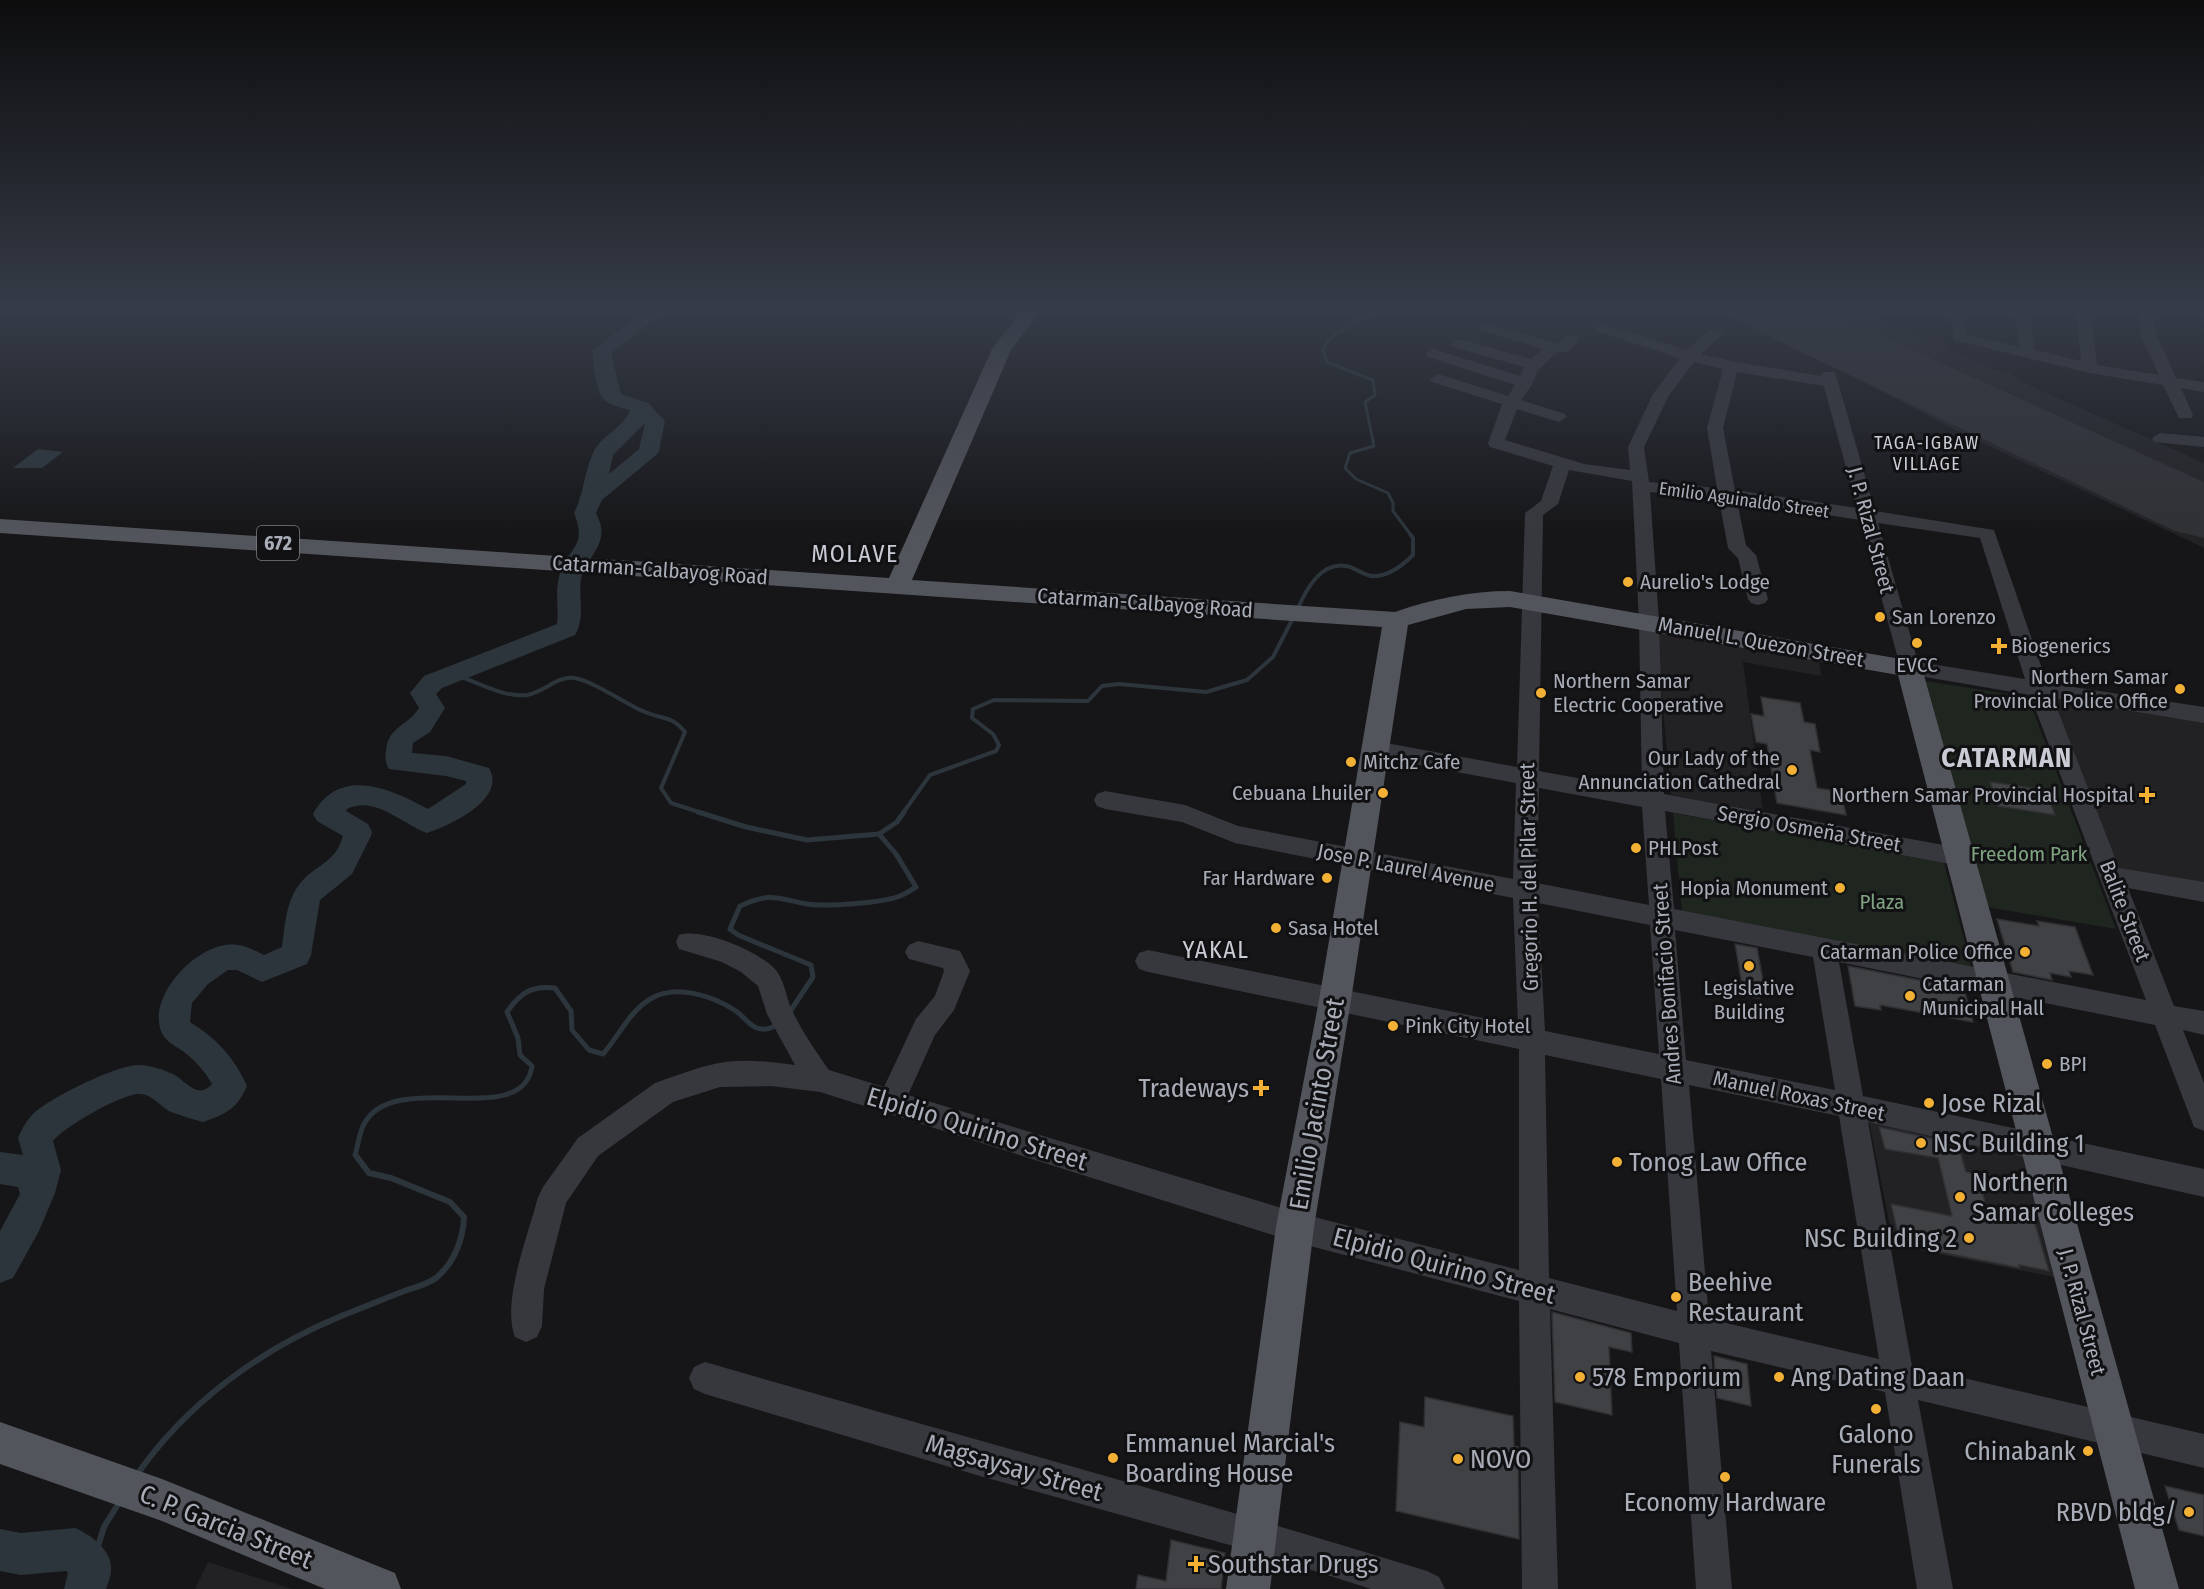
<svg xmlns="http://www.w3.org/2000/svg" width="2204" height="1589" viewBox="0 0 2204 1589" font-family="'Fira Sans Condensed',sans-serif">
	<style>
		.built { fill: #222225 }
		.green { fill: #1e261f }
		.water { fill: #2c353c }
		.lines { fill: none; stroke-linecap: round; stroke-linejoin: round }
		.stream-far3 { stroke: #2c353c; stroke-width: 3 }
		.stream-far2 { stroke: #2c353c; stroke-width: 4 }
		.stream-far1 { stroke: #2c353c; stroke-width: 5 }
		.stream { stroke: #2c353c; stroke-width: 6 }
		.river { fill: #2c353c; fill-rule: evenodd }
		.runway { fill: #303135; fill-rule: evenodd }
		.building { fill: #404145; stroke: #303034; stroke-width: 1.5 }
		.minor { fill: #37383d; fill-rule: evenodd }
		.major { fill: #53555c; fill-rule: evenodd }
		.poi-dot { fill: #f2b134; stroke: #111113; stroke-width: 2 }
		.labels { text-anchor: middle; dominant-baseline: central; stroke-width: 6; stroke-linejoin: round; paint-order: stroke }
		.far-neighbourhood-label { font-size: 18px; letter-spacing: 1.5px; fill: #c9ccd4; stroke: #111113 }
		.far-street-label { font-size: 18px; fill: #a8adb8; stroke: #111113 }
		.shield { fill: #111113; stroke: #7b7e86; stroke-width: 1.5 }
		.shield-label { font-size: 20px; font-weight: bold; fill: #a8adb8 }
		.street-label { font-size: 21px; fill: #a8adb8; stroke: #111113 }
		.poi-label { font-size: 21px; fill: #a8adb8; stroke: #111113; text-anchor: start }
		.park-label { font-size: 21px; fill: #7fa381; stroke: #111113 }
		.quarter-label { font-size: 24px; letter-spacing: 1.5px; fill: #c9ccd4; stroke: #111113 }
		.near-poi-label { font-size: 26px; fill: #a8adb8; stroke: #111113; text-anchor: start }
		.near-street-label { font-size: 26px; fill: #a8adb8; stroke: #111113 }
		.district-label { font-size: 27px; font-weight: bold; letter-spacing: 1.5px; fill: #c9ccd4; stroke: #111113 }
	</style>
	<rect width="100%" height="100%" fill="#161618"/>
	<g class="built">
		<polygon points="1717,311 1859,311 1934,343 1937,341 1948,346 1946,348 2002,373 2005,371 2019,378 2017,380 2204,463 2204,548 1943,424 1823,358"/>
		<polygon points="1656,632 1819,658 1821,676 1743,662 1763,812 1671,795"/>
		<polygon points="2050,695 2204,719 2204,885 2120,872"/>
		<polygon points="1868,1118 2021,1149 2059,1278 1894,1245"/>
		<polygon points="208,1562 292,1589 195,1589"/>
	</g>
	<g class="green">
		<polygon points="1919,680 2028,697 2116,929 1986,907"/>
		<polygon points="1673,813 1944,863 1972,970 1682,913"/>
	</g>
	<polygon class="water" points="38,449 63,452 42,468 13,468"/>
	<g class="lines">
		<polyline class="stream-far3" points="1373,311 1330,338 1323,349 1327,362 1373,380 1375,395 1365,402 1374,446 1350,453 1345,468 1356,479 1388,493 1393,503 1393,511 1411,535"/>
		<g class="stream-far2">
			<path d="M1297 610C1306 590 1320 562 1346 566 1355 567 1362 575 1372 576 1387 577 1403 565 1413 555V538L1410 534"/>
			<path d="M456 675C477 682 505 698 527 695 544 692 557 676 574 678 592 680 627 705 645 712 664 720 671 715 685 732L661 788 671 803 702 813"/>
			<polyline points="903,813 930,775 996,751 999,745 993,734 972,718 973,709 994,700 1088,701 1102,686 1119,684 1206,692 1247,680 1273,657 1293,618"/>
		</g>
		<g class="stream-far1">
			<polyline points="698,812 746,827 807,840 879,834 897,822 904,812"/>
			<path d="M789 1013 813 977 811 965 738 935 730 929 740 906C772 892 775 898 807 904 826 907 883 903 900 896 905 894 911 890 916 887L896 854 879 834"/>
			<path d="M358 1159 355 1155C358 1146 359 1133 364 1124 395 1067 523 1131 532 1066L520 1055 518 1038 507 1012C520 993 532 985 555 988L571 1011 572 1030 589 1050 603 1054C619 1036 630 1010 652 998 677 984 713 996 736 1011 743 1016 749 1025 757 1028 766 1031 773 1028 779 1023"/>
		</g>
		<g class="stream">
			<path d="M136 1476C185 1405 259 1350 339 1317 361 1308 384 1299 407 1290 417 1287 428 1284 436 1278 454 1263 463 1240 464 1217L450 1202 391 1178 369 1173 357 1157"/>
			<polyline points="91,1568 104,1527 120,1501"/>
		</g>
		<g class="river">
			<path d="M635 311H654L658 316 611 353 621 394 648 403 665 421 659 451 656 455 602 500 596 513C599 520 603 527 601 536 599 552 584 563 581 579 578 598 586 617 575 635L442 688 436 694 445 708 430 732 413 743 412 753 446 756 489 768C507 799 451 825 427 833 402 824 375 795 347 809L346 811 368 824 372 832 371 836 352 874 320 900 311 955 307 964 262 982 237 970H228L208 984 192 1003 190 1022C217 1039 234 1057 247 1086 237 1109 226 1114 203 1122 192 1119 182 1116 171 1112 160 1107 153 1094 139 1094 121 1094 64 1127 53 1141L61 1170 55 1193 39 1231 13 1278 0 1283V1231L20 1194 18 1187 0 1184V1152L23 1155 18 1138C22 1129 26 1121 33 1114 50 1098 114 1066 138 1065 147 1064 165 1070 173 1074 187 1082 198 1100 212 1084 206 1073 198 1064 189 1056 178 1046 164 1043 160 1028 150 992 201 939 238 945 247 946 256 951 264 955L282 947C285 925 286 898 303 880 319 863 335 863 343 836L317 821 313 814C340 765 391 789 428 809L466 784V781L446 776 389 769C385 762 385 758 386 751 388 726 407 727 419 708L410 693 424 676 557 624C559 609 555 593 559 577 565 548 589 549 574 513 584 493 584 473 593 453 600 436 623 429 630 410 623 408 613 406 607 402 594 393 595 365 592 351L638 315ZM645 423 639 449 609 474 613 455Z"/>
			<path d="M75 1528C90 1534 113 1551 111 1570 111 1576 108 1583 106 1589H64L68 1573 66 1571 21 1575 0 1571V1529L21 1533Z"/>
		</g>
		<polygon class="runway" points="1736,311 1826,311 2204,482 2204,538 2175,531 1745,325"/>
	</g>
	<g class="building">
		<polygon points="1761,697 1800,703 1804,722 1815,724 1820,752 1810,750 1817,788 1841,792 1846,815 1777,803 1767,744 1756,742 1751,714 1764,716"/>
		<polygon points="1990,782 2046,790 2055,815 1998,806"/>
		<polygon points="1997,919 2039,926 2037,921 2075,927 2093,975 2069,971 2071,977 2050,973 2052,980 2013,972"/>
		<polygon points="1735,944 1757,948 1764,986 1756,985 1759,998 1744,996"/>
		<polygon points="1848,966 1964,989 1973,1022 1880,1005 1881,1010 1855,1006"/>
		<polygon points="1879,1127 1958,1144 1966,1172 1978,1174 1987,1210 2034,1220 2049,1271 2019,1265 2020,1268 1900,1244 1891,1204 1952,1216 1938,1158 1885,1149"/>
		<polygon points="1552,1312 1631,1333 1632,1352 1609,1347 1612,1415 1555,1402"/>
		<polygon points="1714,1356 1747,1364 1751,1406 1717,1398"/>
		<polygon points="1425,1397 1513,1416 1514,1446 1518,1447 1519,1539 1396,1511 1400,1422 1424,1427"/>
		<polygon points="2165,1486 2204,1495 2204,1536 2179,1530"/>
		<polygon points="1171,1540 1225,1553 1221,1589 1136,1589 1138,1575 1166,1581"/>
	</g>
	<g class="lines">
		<g class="minor">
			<polygon points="1950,311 1964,311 1966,334 2019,347 2015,311 2029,311 2035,350 2081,361 2076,311 2090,311 2097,365 2159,375 2141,336 2138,311 2152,311 2157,336 2176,378 2204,382 2204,392 2181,388 2193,415 2191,418 2179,418 2163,385 2090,373 1954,340"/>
			<path d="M1486 323 1559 344 1566 336H1576L1579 339 1568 352H1557L1538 370 1533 383 1521 400 1565 414 1567 417 1559 422 1517 409 1505 440 1584 464 1630 470 1628 447 1653 394 1680 358 1596 331 1594 328 1596 325H1606L1687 350 1710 330 1715 328 1723 333 1701 354 1731 361 1821 376 1823 372H1835L1875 511 1994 530 2047 683 2204 707V723L2053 698 2119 868 2204 882V902L2128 888 2174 1006 2204 1011V1035L2183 1030 2204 1083V1131L2194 1127 2155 1025 1839 962 1863 1096 2204 1169V1197L1868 1122 1912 1366 2204 1434V1468L1918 1400 1953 1589H1917L1885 1392 1711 1351 1732 1589H1696L1679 1343 1550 1309 1558 1589H1522L1519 1301 1295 1242 820 1092 771 1086 720 1087 673 1102 598 1156 566 1203 544 1289 542 1326 537 1337 526 1342 515 1337C501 1302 529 1233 538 1197L543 1187 578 1138 655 1083C675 1076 698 1067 719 1063 743 1058 771 1062 795 1065L767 1014 758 986 741 972 722 962 679 949 676 942 679 935C702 927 765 953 778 973 785 984 786 996 791 1008 801 1030 815 1050 829 1070L884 1087 916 1019 935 996 944 971 943 968 909 959 905 952 909 945 918 941 960 951 970 971 954 1010 935 1035 908 1095 1295 1212 1519 1270V1049L1148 972 1139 969 1135 961 1139 953 1148 950 1518 1025 1513 898 1235 843 1182 822 1105 809 1097 806 1094 800 1097 794 1105 791 1185 805 1238 826 1513 879 1516 783 1375 757 1367 755 1364 749 1367 743 1375 741 1517 767 1525 513 1541 501 1553 466 1490 447 1488 443 1502 404 1432 382 1430 379 1438 374 1508 396 1515 385 1428 357 1425 354 1433 349 1520 376 1524 367 1454 347 1451 344 1459 339 1531 359 1543 349 1481 330 1479 327ZM1694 362 1723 369 1707 428 1717 488 1649 482 1644 447 1669 395ZM1737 372 1824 386 1857 508 1735 490 1723 428ZM1569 470 1632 481 1639 621 1642 790 1539 771 1543 515 1558 504ZM1650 492 1719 499 1728 548 1738 558 1748 599 1751 603 1758 605 1765 603 1768 599 1756 555 1746 545 1737 501 1860 520 1902 673 2030 695 2146 1000 1674 909 1665 811 1960 866 1968 864 1972 857 1968 850 1960 848 1664 794 1659 621ZM1878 523 1980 538 2025 679 1918 662ZM1539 788 1642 807 1649 905 1537 883ZM1538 903 1650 925 1659 1054 1545 1031ZM1675 930 1813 957 1835 1090 1686 1060ZM1545 1055 1661 1079 1677 1311 1549 1278ZM1689 1085 1839 1116 1879 1359 1709 1319Z"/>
			<polygon points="2160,433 2204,437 2204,447 2154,442 2152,438"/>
			<path d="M705 1362C946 1432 1188 1497 1427 1571L1439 1577 1445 1589H1371L1255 1552 980 1476 705 1394 694 1389 689 1378 694 1367Z"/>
		</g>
		<g class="major">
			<path d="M1021 311H1040L1011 350 912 580 1395 612C1432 599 1470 591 1510 591L1918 662 1922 668 2179 1589H2135L1898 675 1510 607 1466 609 1408 625 1351 1000 1314 1227 1270 1589H1226L1276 1227 1319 1000 1382 627 0 533V519L889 578 992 349Z"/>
			<polygon points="0,1422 162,1479 395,1573 401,1589 325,1589 162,1521 0,1464"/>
		</g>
	</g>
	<linearGradient id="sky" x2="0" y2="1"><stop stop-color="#0c0c0d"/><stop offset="0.58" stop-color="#363c48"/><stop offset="1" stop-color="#363c48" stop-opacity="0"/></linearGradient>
	<rect width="2204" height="534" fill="url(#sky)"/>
	<g class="poi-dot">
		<circle cx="1628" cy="582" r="6"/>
		<circle cx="1880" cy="617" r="6"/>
		<circle cx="1917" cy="643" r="6"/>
		<path d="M1996 637h6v6h6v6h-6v6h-6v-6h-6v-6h6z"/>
		<circle cx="2180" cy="689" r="6"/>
		<circle cx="1541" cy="693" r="6"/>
		<circle cx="1351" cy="762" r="6"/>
		<circle cx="1792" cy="770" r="6"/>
		<circle cx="1383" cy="793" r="6"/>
		<path d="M2144 786h6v6h6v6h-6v6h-6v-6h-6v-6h6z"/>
		<circle cx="1636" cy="848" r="6"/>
		<circle cx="1327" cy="878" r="6"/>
		<circle cx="1840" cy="888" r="6"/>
		<circle cx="1276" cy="928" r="6"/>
		<circle cx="2025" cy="952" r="6"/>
		<circle cx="1749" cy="966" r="6"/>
		<circle cx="1910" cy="996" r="6"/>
		<circle cx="1393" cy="1026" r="6"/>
		<circle cx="2047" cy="1064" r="6"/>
		<path d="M1258 1079h6v6h6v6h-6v6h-6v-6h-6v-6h6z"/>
		<circle cx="1929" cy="1103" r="6"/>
		<circle cx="1921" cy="1143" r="6"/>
		<circle cx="1617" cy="1162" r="6"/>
		<circle cx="1960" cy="1197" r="6"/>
		<circle cx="1969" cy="1238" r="6"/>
		<circle cx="1676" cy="1297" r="6"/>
		<circle cx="1580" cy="1377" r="6"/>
		<circle cx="1779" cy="1377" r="6"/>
		<circle cx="1876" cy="1409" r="6"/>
		<circle cx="2088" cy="1451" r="6"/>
		<circle cx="1113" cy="1458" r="6"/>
		<circle cx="1458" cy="1459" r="6"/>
		<circle cx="1725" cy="1477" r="6"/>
		<circle cx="2189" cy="1512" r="6"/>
		<path d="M1193 1555h6v6h6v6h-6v6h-6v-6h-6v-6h6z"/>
	</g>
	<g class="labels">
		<g class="far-neighbourhood-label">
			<text x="1927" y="443">TAGA-IGBAW<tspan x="1927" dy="21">VILLAGE</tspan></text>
		</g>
		<g class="far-street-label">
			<text transform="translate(1744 500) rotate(8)">Emilio Aguinaldo Street</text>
		</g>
		<rect class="shield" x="257" y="526" width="42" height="34" rx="4.5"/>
		<g class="shield-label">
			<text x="278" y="543">672</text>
		</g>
		<g class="street-label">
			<text transform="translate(1871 530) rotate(75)">J. P. Rizal Street</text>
			<text transform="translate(660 570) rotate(4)">Catarman-Calbayog Road</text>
			<text transform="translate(1145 603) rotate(4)">Catarman-Calbayog Road</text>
			<text transform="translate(1761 642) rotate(10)">Manuel L. Quezon Street</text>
			<text transform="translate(1809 829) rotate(10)">Sergio Osmeña Street</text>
			<text transform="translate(1406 868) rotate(11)">Jose P. Laurel Avenue</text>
			<text transform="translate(1529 877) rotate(-91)">Gregorio H. del Pilar Street</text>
			<text transform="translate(2125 911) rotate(69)">Balite Street</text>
			<text transform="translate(1667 984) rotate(-94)">Andres Bonifacio Street</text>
			<text transform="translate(1799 1096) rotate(12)">Manuel Roxas Street</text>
			<text transform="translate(2082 1312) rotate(75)">J. P. Rizal Street</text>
		</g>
		<g class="poi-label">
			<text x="1640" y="582">Aurelio's Lodge</text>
			<text x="1892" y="617">San Lorenzo</text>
			<text x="2011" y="646">Biogenerics</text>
			<text x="1917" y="665" text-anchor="middle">EVCC</text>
			<text x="2168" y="677" text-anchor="end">Northern Samar<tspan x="2168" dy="24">Provincial Police Office</tspan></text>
			<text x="1553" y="681">Northern Samar<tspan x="1553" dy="24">Electric Cooperative</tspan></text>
			<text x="1780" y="758" text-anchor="end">Our Lady of the<tspan x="1780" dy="24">Annunciation Cathedral</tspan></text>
			<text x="1363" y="762">Mitchz Cafe</text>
			<text x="1371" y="793" text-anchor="end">Cebuana Lhuiler</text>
			<text x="2134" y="795" text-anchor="end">Northern Samar Provincial Hospital</text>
			<text x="1648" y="848">PHLPost</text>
			<text x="1315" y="878" text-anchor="end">Far Hardware</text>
			<text x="1828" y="888" text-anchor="end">Hopia Monument</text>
			<text x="1288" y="928">Sasa Hotel</text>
			<text x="2013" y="952" text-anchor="end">Catarman Police Office</text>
			<text x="1922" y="984">Catarman<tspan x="1922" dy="24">Municipal Hall</tspan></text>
			<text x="1749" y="988" text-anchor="middle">Legislative<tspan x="1749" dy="24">Building</tspan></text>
			<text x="1405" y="1026">Pink City Hotel</text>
			<text x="2059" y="1064">BPI</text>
		</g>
		<g class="park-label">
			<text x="2029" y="854">Freedom Park</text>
			<text x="1882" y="902">Plaza</text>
		</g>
		<g class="quarter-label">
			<text x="855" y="554">MOLAVE</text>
			<text x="1216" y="950">YAKAL</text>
		</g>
		<g class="near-poi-label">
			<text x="1249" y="1088" text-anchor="end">Tradeways</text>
			<text x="1941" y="1103">Jose Rizal</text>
			<text x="1933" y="1143">NSC Building 1</text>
			<text x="1629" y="1162">Tonog Law Office</text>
			<text x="1972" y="1182">Northern<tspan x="1972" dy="30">Samar Colleges</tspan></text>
			<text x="1957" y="1238" text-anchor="end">NSC Building 2</text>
			<text x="1688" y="1282">Beehive<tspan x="1688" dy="30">Restaurant</tspan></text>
			<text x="1592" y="1377">578 Emporium</text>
			<text x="1791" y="1377">Ang Dating Daan</text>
			<text x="1876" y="1434" text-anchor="middle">Galono<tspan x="1876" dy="30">Funerals</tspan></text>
			<text x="1125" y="1443">Emmanuel Marcial's<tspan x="1125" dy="30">Boarding House</tspan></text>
			<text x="2076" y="1451" text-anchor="end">Chinabank</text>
			<text x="1470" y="1459">NOVO</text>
			<text x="1725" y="1502" text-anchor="middle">Economy Hardware</text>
			<text x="2177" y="1512" text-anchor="end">RBVD bldg/</text>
			<text x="1208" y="1564">Southstar Drugs</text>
		</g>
		<g class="near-street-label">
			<text transform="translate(1317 1104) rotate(-80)">Emilio Jacinto Street</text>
			<text transform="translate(977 1129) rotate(17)">Elpidio Quirino Street</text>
			<text transform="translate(1444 1266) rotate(15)">Elpidio Quirino Street</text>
			<text transform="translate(1014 1468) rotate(16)">Magsaysay Street</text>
			<text transform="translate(226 1527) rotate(22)">C. P. Garcia Street</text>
		</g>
		<g class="district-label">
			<text x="2007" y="758">CATARMAN</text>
		</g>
	</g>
</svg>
